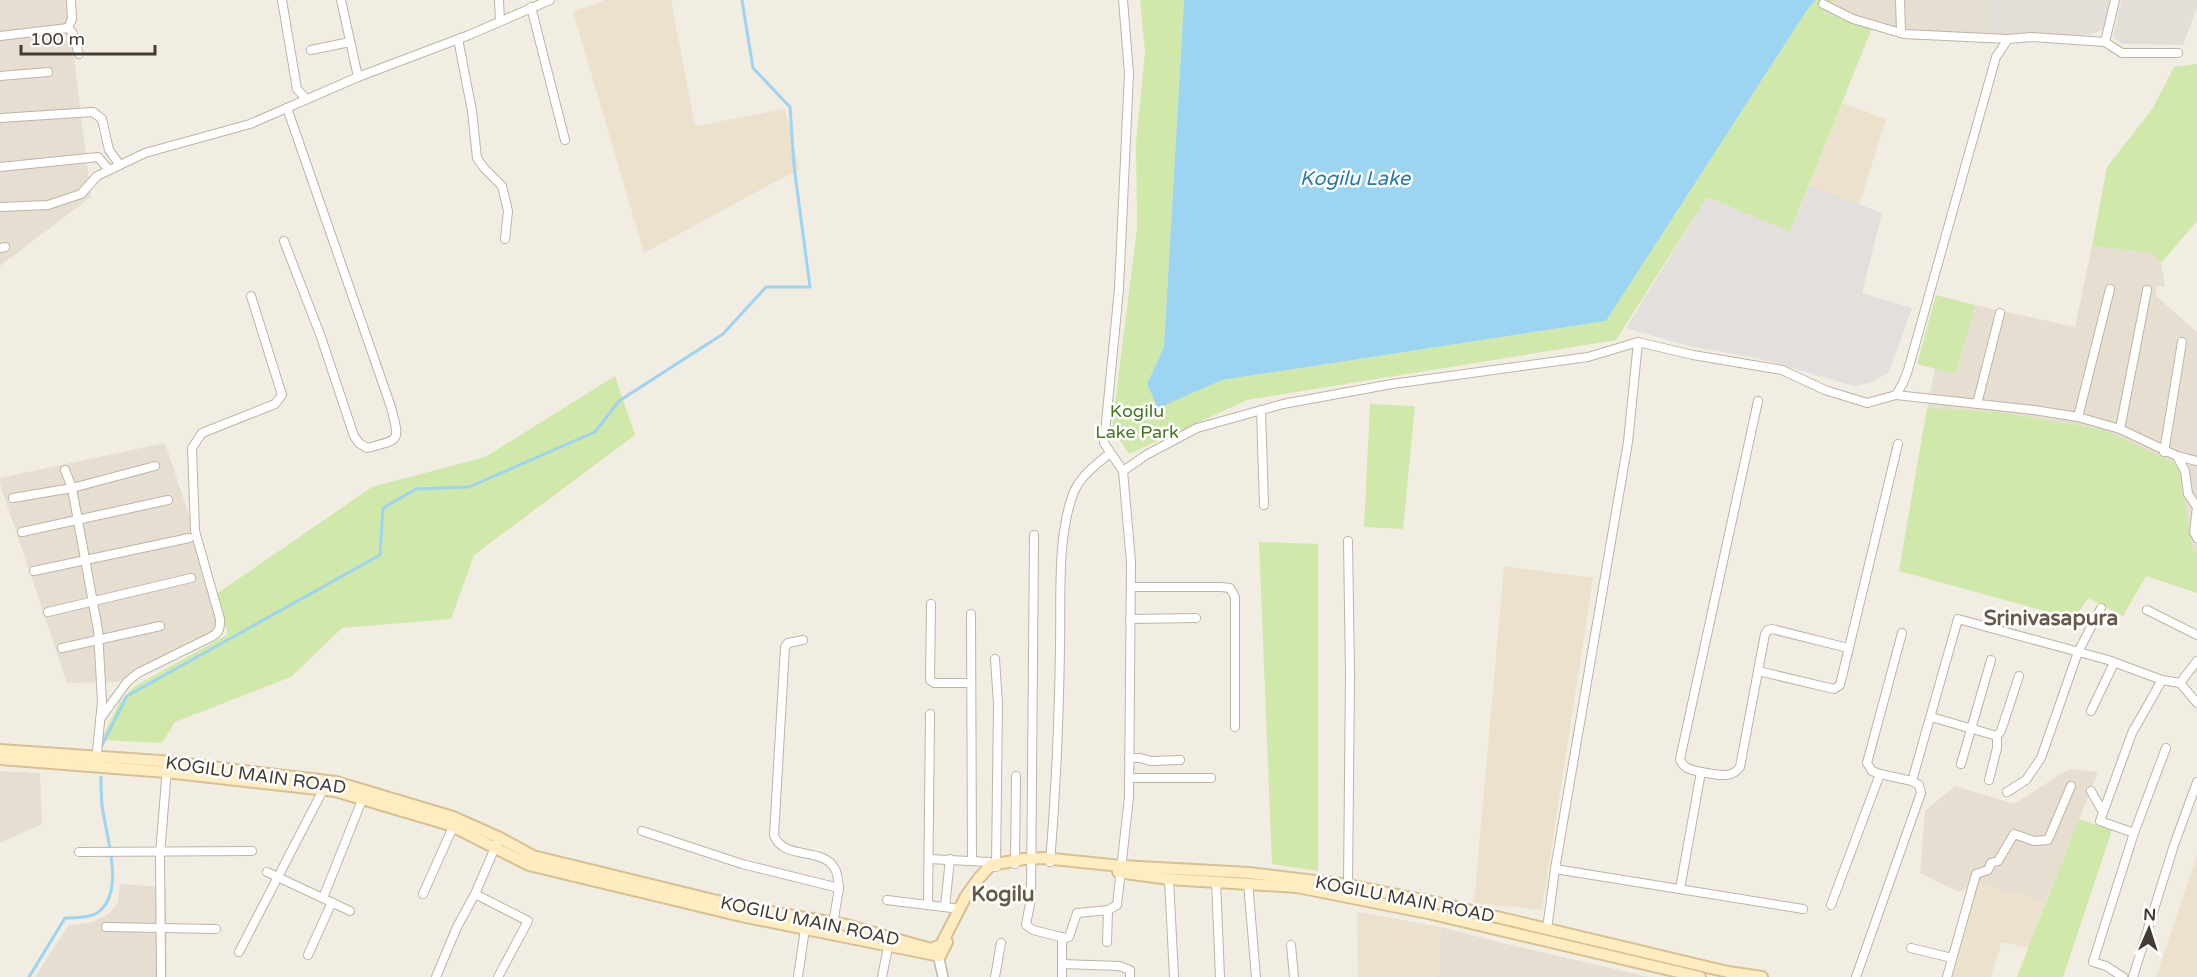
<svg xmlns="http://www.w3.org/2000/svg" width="2197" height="977" viewBox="0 0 2197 977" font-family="'Varela Round',sans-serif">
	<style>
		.residential { fill: #e6ded1 }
		.industrial { fill: #e4ded8 }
		.education { fill: #ece1cc }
		.green { fill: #d0e8aa }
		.parking { fill: #e2dfdc }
		.water { fill: #9cd4f2 }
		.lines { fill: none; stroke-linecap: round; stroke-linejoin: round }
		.stream { stroke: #9cd4f2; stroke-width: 3 }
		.minor-casing { stroke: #beb4a6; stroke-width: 10 }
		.tertiary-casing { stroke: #beb4a6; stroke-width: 12 }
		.secondary-casing { stroke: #d7c193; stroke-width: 14 }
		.minor { stroke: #fff; stroke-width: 8 }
		.tertiary { stroke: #fff; stroke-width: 9 }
		.secondary { stroke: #ffecc0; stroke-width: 10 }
		.labels { text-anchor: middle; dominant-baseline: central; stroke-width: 5; stroke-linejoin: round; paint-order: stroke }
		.park-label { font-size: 18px; fill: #497725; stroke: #fff }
		.street-label { font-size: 18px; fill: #443c33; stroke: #fff }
		.water-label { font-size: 20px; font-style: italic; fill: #297aaa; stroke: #fff }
		.quarter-label { font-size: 21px; font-weight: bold; fill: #675a4a; stroke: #fff }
	</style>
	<rect width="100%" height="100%" fill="#f2ede3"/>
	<g class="residential">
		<polygon points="0,0 67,0 91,197 0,266"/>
		<polygon points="1835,0 1987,0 1987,36 1913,40 1822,13"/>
		<polygon points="2092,246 2154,253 2161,263 2165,286 2156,287 2156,296 2197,332 2197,552 2193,550 2101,429 2000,412 1927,408 1935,369 1956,374 1975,305 2075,327"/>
		<polygon points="165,443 226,627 118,682 67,683 0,484 0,478"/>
		<polygon points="2069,769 2098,772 2046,902 1977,883 1959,892 1920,873 1925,811 1955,786 2014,804"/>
		<polygon points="0,771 40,773 42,824 0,843"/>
		<polygon points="120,884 166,887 167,977 35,977 68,926 93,922 110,913 118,902"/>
		<polygon points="1441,927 1498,942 1649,977 1438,977"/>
	</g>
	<g class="industrial">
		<polygon points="1987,0 2110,0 2104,29 2091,35 1987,36"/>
		<polygon points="2121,0 2197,0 2197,7 2183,45 2123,44 2113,38"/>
	</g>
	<g class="education">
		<polygon points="605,0 671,0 695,126 785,109 799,169 644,253 573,12"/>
		<polygon points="1842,103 1886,119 1859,205 1809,186"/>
		<polygon points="1504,566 1593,578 1542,910 1474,903"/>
		<polygon points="2197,855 2197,977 2156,977"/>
		<polygon points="1977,883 2046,902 2029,948 2002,942 1991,977 1951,977"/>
		<polygon points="1357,912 1441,927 1438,977 1358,977"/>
	</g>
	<g class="green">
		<polygon points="1140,0 1184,0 1164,347 1147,384 1158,407 1222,380 1606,321 1809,7 1816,0 1835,0 1823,13 1872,28 1790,232 1707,197 1616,340 1247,400 1129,454 1112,428 1137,229 1136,143 1145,52"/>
		<polygon points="2197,64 2197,221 2161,263 2153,253 2092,246 2107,167 2153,108 2174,67"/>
		<polygon points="1936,295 1975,305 1956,374 1917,364"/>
		<polygon points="615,376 635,435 474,555 451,619 342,628 291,677 175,722 162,743 101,740 120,701 135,686 228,634 215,595 372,487 485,457"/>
		<polygon points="1370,404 1415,406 1403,529 1364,527"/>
		<polygon points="1927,408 2000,412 2101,429 2177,464 2193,550 2197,552 2197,593 2146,576 2123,616 2088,598 2074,619 1899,571"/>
		<polygon points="1259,542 1318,544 1318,871 1272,864"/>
		<polygon points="2079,819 2112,830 2063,977 2017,977"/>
	</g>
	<polygon class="parking" points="1809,186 1882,213 1862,293 1912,308 1889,372 1873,382 1854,386 1757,358 1688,346 1626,328 1707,197 1790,232"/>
	<polygon class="water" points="1184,0 1816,0 1809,7 1606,321 1222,380 1158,408 1147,384 1164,347"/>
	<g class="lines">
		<g class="stream">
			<polyline points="101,747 127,696 380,555 383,508 416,489 469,487 595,432 619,401 723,334 766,287 810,287 794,166 790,107 753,68 742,0"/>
			<path d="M29 977 65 918C75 918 89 918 97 913 127 893 105 833 102 805 101 796 101 786 101 777"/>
		</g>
		<g class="minor-casing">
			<g id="minor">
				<polyline points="282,0 297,89 306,99"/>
				<polyline points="341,0 358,77"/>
				<polyline points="499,0 500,21"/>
				<polyline points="1900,0 1901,30"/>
				<polyline points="1823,4 1853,19 1904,34 2008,39"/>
				<polyline points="531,7 565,140"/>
				<polyline points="68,28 72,32 79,54"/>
				<polyline points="68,28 72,19 71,0"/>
				<polyline points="0,36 68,28"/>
				<polyline points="458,39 472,111 477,158 484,168 502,186 508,211 505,239"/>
				<polyline points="2105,42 2122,53 2178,53"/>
				<polyline points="311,50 350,42"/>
				<polyline points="0,76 48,72"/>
				<polyline points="0,118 93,112 102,119 109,150 120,165"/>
				<polyline points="0,167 98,157 109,170"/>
				<polyline points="0,207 48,205 81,194 97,176 145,153 250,124 358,77 469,35 550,0"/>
				<path d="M284 241 321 337 354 436 359 443 367 448C401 439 400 442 391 407L287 108"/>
				<polyline points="0,248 5,247"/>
				<polyline points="1896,395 2034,410 2078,417 2120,429 2177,456 2185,471 2188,494 2197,507 2194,532 2197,538"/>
				<polyline points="1977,404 2000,313"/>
				<polyline points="1261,410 1264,505"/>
				<polyline points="2078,417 2110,289"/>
				<polyline points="2120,429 2147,290"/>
				<polyline points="2164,452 2182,342"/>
				<polyline points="2177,456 2197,461"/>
				<polyline points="65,470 72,488 98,630 102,702 96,762"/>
				<polyline points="1123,471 1146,455 1197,428 1283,404 1392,384 1588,357 1638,342 1693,355 1782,370 1825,390 1867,403 1896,395 1903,383 1908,370 1996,57 2008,39 2031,37 2105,42 2115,0"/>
				<polyline points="13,498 72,488 155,466"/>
				<polyline points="22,532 168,500"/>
				<polyline points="1034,535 1031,898 1026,925 1033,930 1065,938 1069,937 1077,913 1108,910 1117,905 1129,797 1131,562 1123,471 1104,443 1119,289 1129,73 1123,0"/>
				<polyline points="1348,541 1350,674 1348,885 1349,898"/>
				<polyline points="34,571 189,538"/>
				<polyline points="1131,587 1221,587 1230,588 1235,597 1235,727"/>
				<polyline points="931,604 930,680 934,683 971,683"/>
				<polyline points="2147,610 2197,635"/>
				<polyline points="48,612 191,578"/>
				<polyline points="971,614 972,861"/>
				<polyline points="1130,619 1196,618"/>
				<path d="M803 640 788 643 785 647 774 835C783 861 823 846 835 869 838 874 838 881 839 888"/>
				<polyline points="62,648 160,626"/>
				<polyline points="995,659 998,704 996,867"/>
				<polyline points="2197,661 2180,683 2197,703"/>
				<polyline points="1758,671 1834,689 1840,685 1898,444"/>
				<polyline points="2091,711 2114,663"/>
				<polyline points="1931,717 1997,736 2001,731 2019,676"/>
				<path d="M100 719 127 682 138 673 211 637C220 632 220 628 220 619L195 531 192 448 202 433 275 404 282 395 251 296"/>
				<polyline points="1129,758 1140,758 1151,761 1180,760"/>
				<polyline points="1961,764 1991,660"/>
				<path d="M1701 772C1715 774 1731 780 1740 767L1765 634 1768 630 1772 629 1848 648"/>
				<polyline points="1880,774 1872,771 1867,763 1902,633"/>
				<polyline points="1129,778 1211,778"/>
				<polyline points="1989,780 1997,748 1997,736"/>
				<polyline points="1912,781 1958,619 2108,660 2162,680"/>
				<polyline points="2091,791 2103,812"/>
				<polyline points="2007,792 2026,780 2041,758 2078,652 2101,608"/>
				<polyline points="642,831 742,864 839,888 833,924"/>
				<polyline points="2134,833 2100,821 2132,733 2162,680 2180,683"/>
				<polyline points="497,843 475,894 528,921 498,977"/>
				<polyline points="79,852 252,851"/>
				<polyline points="929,859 989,862 992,867"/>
				<path d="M1050 862C1056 790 1059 719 1060 647 1061 601 1057 540 1072 497 1078 477 1096 465 1110 453"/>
				<polyline points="1015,864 1016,776"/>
				<polyline points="1555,869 1628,442 1638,342"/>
				<polyline points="267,872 350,911"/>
				<polyline points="1169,879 1174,977"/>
				<polyline points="1216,881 1220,977"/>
				<polyline points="1248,883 1256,977"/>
				<path d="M1680 889 1701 772C1692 770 1683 769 1680 759L1758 401"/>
				<polyline points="423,894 453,827"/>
				<polyline points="323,898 362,800"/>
				<polyline points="887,900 960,909"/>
				<polyline points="928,905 930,714"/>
				<polyline points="1831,905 1880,774 1912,781 1919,785 1921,793 1856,977"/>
				<polyline points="945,907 950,859"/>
				<polyline points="106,927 216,929"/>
				<polyline points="1547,929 1555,869 1803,909"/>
				<polyline points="1107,942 1108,910"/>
				<polyline points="1291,945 1294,977"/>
				<polyline points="1911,948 1952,958"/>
				<polyline points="239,952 323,790"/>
				<polyline points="308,955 332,902"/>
				<polyline points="1062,964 1119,966 1130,970 1130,977"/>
				<polyline points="161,977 160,853 167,769"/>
				<polyline points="436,977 457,927 475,894"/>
				<polyline points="798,977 805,929"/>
				<polyline points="882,977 888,947"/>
				<polyline points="995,977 1001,943"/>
				<polyline points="1062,977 1062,937"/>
				<polyline points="1947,977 1976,874 1988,870 1991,863 1998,861 2014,834 2034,841 2048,840 2071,786"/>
				<polyline points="2123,977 2106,966 2093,962 2134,833 2166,748"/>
				<polyline points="2133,977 2174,845 2197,782"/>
			</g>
		</g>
		<g class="tertiary-casing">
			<polyline id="tertiary" points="937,950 943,977"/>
		</g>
		<g class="secondary-casing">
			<g id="secondary">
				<polyline points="0,750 160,761 336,782 453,817 500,838 533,856 742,907 846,925 931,949 941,945 966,896 979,878 991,865 1024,859 1043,858 1121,866 1249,873 1348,885 1442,904 1728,972 1762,977"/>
				<polyline points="0,759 166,772 335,791 450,825 529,865 741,916 940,956 947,942"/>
				<polyline points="1118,872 1169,879 1297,887 1428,913 1700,977"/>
			</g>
		</g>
		<use href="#minor" class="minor"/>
		<use href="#tertiary" class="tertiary"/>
		<use href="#secondary" class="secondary"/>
	</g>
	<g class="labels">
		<g class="park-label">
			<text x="1137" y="411">Kogilu<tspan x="1137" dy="21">Lake Park</tspan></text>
		</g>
		<g class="street-label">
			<text transform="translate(256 775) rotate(8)">KOGILU MAIN ROAD</text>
			<text transform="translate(1405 899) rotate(11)">KOGILU MAIN ROAD</text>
			<text transform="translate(810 921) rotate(12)">KOGILU MAIN ROAD</text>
		</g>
		<g class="water-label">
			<text x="1355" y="179">Kogilu Lake</text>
		</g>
		<g class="quarter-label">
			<text x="2051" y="618">Srinivasapura</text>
			<text x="1003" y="894">Kogilu</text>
		</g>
	</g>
	<g transform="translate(2149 929) rotate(3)" stroke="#ffffff" stroke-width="4.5" paint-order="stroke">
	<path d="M0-4.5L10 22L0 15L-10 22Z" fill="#443c33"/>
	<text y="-9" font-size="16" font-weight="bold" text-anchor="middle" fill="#443c33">N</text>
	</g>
	<path d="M21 45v9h134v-9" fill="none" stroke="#443c33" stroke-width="3"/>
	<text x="30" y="45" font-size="18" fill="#443c33" stroke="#ffffff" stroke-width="4.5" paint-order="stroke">100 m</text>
</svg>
